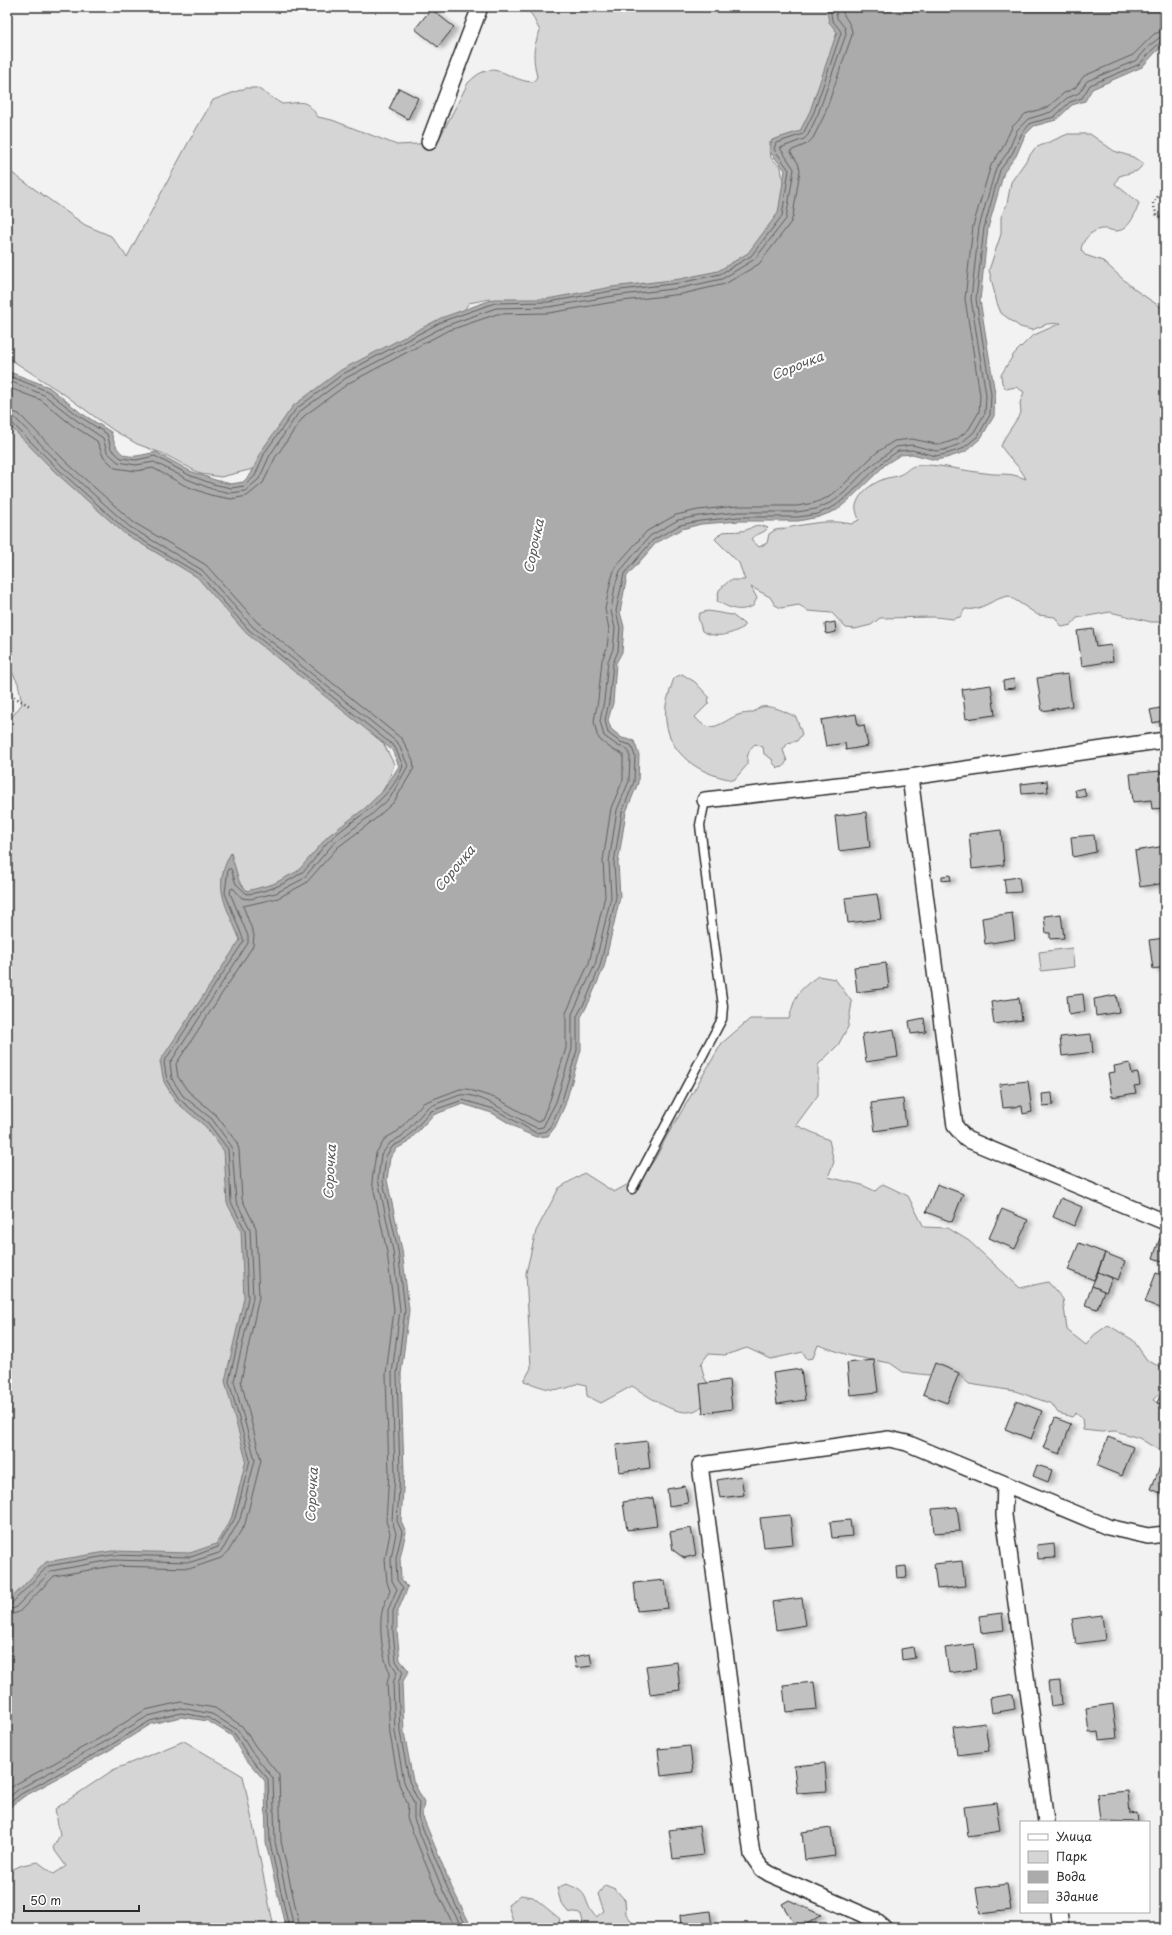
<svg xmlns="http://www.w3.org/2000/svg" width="1172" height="1935" viewBox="0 0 1172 1935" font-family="'Playpen Sans',sans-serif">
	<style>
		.green { fill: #d5d5d5; stroke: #808080 }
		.water { fill: #ababab; stroke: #787878 }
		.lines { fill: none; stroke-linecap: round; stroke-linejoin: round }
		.shore { stroke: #5e5e5e; stroke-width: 1 }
		.building { fill: #c1c1c1; stroke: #2b2b2b; filter: url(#shadow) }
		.service-casing { stroke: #2b2b2b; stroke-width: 11 }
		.minor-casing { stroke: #2b2b2b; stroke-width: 18 }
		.path { stroke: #2b2b2b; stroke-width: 2.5; stroke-dasharray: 1 3; stroke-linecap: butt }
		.service { stroke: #fff; stroke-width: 8 }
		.minor { stroke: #fff; stroke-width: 15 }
		.labels { text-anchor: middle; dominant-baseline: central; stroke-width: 4; stroke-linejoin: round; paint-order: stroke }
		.water-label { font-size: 13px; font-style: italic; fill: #585858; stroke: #fff }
	</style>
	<defs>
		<filter id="shadow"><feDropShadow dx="4.5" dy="2.5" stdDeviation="2" flood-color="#0004"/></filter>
	</defs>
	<rect width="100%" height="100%" fill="#f2f2f2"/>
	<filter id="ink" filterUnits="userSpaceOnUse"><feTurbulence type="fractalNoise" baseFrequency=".025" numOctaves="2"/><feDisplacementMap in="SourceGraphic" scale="8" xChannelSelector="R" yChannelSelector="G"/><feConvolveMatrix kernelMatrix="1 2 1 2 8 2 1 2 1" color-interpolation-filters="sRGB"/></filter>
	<g filter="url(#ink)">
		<g class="green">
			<path d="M524 7H828L848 32 807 123 792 139 769 143 771 158 781 167 786 203 774 233 718 278 510 307 490 299 469 303 460 316 263 453 253 469 221 477 201 474 164 454 137 444 113 430 65 395 7 357V168L12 173 85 225 111 236 127 257 188 143 213 100 246 88H257L282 104C302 103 305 97 318 117L332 120 397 145 437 143 468 83C495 55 506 81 533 82L537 77C533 58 532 49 540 31L532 15Z"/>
			<path d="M1068 134H1090L1114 151 1133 157 1144 164 1137 171 1119 176 1115 184 1139 203C1136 213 1129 230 1117 231 1112 231 1106 228 1101 229 1091 231 1082 240 1081 250L1085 255 1103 261 1134 289 1165 310V619L1160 622H1151L1110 612 1077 618 1071 625 1062 627 1055 617 1038 615 1009 596C993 598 981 612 965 609L960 617 953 619 935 617 880 618 871 625 855 629 846 628 832 613 808 611 799 605 781 608 775 605 770 597 751 587 757 598 753 606C739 613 729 608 717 601L719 590 730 580H745L739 563 715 539 722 532C728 531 735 532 741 531 753 530 752 521 768 528 763 534 757 533 751 539L759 547 767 543 769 534 775 530C800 526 826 518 851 524L859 520C858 516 855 510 856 505 860 491 874 482 887 478 891 477 896 477 899 475 910 471 907 465 924 465 944 465 964 471 985 473 1004 476 1006 471 1026 479 1020 466 1008 458 1001 446L1005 437 1021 413 1020 403 1024 392 1016 387 1006 389 1002 383 1001 375 1014 354 1032 336 1061 323 1047 324 1032 330 1020 327 1001 313 997 303 989 270 1001 234V217L1007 204 1011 182 1035 148Z"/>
			<path d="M7 391 197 569 374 725 394 764C377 827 296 874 246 910L237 1134 253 1436 223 1550 7 1619V723L22 704 18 683 7 663Z"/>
			<path d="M708 611 732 615 744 624V627C730 635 716 639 702 631L698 617 700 613Z"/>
			<path d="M682 674 695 682 709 697 708 704 695 717C711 737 722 721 738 715 743 713 748 714 753 712 756 711 758 708 761 707 774 705 785 712 796 717L802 734 797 741 788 743 783 750 787 761 783 767 778 768 773 763 772 759 764 754 763 747 755 744C748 750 747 756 747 765L734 780C695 774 661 749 666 705 668 696 671 687 674 678Z"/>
			<polygon points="1072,948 1074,967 1041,971 1039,952"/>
			<path d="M818 976 835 979 852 1002 848 1027 838 1045 818 1065V1095L796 1125 829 1140 834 1162 828 1177 862 1185 875 1191 883 1184 908 1196 924 1227 948 1228 969 1241 1020 1288 1048 1282 1063 1299 1067 1330 1086 1345 1094 1335 1108 1325 1133 1340 1147 1360 1162 1368 1165 1374V1387L1153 1400 1165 1408V1454L1139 1438 1115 1431 1101 1432 1083 1430 1082 1417 1076 1413 1072 1417 1058 1413 1052 1404 1015 1391 969 1384 957 1373 940 1371 928 1375 903 1372 890 1363 851 1356 818 1345 813 1358 807 1359 803 1352 771 1359 747 1348 725 1355 708 1354 701 1364 704 1377 711 1389C698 1435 655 1400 632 1386L601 1403 587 1396 586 1385 578 1383C558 1395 544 1388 524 1381L531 1368 526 1273 536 1231 559 1188 584 1173 614 1192 643 1176 655 1159 667 1136 722 1043 750 1019H789C796 994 797 991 818 976Z"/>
			<polygon points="184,1741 243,1776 274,1928 7,1928 7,1872 22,1865 38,1862 54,1874 66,1866 53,1848 60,1835 55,1809 113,1770"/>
			<path d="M566 1884C593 1893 581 1901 596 1917L604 1911 598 1894 605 1885 615 1889 625 1900 626 1914 637 1928H579L583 1922 581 1914 568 1912 561 1903 557 1888Z"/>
			<polygon points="521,1895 533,1897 560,1919 557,1928 515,1928 508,1905"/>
		</g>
		<path class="water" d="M826 7H1165V44L1155 53 1142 67 1092 89 1085 101 1072 105 1056 120 1034 126 1025 135 1016 156 1004 172 988 228 980 300 995 394 994 416 981 438 965 452 946 458 936 460 912 454 900 455 886 464 850 499 837 510 819 517 798 521H740L701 524 682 529 656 543 627 576 620 612 624 627 622 652 616 663 613 703 608 720 611 729 622 738 634 741 639 755 638 783 626 812 618 863 620 897 604 967 589 1002 581 1017V1050L565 1105 555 1127 548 1136 536 1137 524 1132 492 1113 463 1104 433 1115 407 1143 396 1149 390 1158 387 1180 402 1250 409 1310 401 1374 404 1473 401 1521 406 1532 400 1558 401 1580 408 1587 397 1613V1632L400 1660 409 1671 402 1683 404 1732 413 1781 424 1802 422 1815 452 1888 472 1928H287L285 1926 266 1843 265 1781 243 1756 232 1736 208 1721 181 1717 151 1724 108 1751 23 1797 7 1810V1603L46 1562 112 1551 190 1553 216 1544 232 1517 246 1460 225 1381 244 1298 241 1230 227 1203 224 1151 205 1126 176 1102 164 1082 160 1061 240 940C227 906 211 888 231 853L239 881 247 891 273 884 298 871 328 836 364 809 383 791 399 766 392 750 246 633 197 577 125 534 56 473 7 423V371L49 387 81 413 111 432C119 462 129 458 156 452L190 471 215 480 231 484 243 482 251 474 262 450 293 406 341 370 441 318 494 299H547L612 287 680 279 718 271 748 253 778 213 785 170 769 151 772 140 800 131 810 111 837 32 829 22Z"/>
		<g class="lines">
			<g class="shore">
				<polyline points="7,375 47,391 79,416 107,434 111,449 121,458 136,460 155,456 189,475 213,484 231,488 244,486 255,476 265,452 296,409 343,374 443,321 495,303 548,302 612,291 680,283 720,274 751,256 782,216 789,170 774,149 776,143 803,134 814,112 841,33 840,30 832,20 830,7"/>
				<polyline points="7,380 44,395 76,420 103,438 107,452 118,462 136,465 154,462 187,479 212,489 231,493 245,491 259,479 270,455 299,412 346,378 445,326 496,308 549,307 613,296 681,288 722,279 755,259 786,219 794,169 780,148 804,139 808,135 818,114 846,34 845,28 837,18 835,7"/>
				<path d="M7 387 41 400 72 425 97 441 103 456 115 468 136 471 153 468 184 485 210 495 231 499 247 496 263 483 275 458 304 416 349 383 447 331 497 314 549 313 614 302 682 294 725 284 759 264 791 222 793 216 800 170 798 163 790 151 807 144 813 138 824 116 852 35C853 24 843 18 841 7"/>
				<polyline points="7,410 19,414 66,462 133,522 206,565 257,622 402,739 413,760 414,768 394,802 374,820 338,847 306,883 278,898 243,906 254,935 253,946 176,1064 178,1077 188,1091 217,1116 237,1143 239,1150 242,1199 256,1228 259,1297 241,1381 261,1460 245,1524 228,1552 221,1558 192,1568 113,1566 54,1576 19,1612 7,1616"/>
				<polyline points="7,416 15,418 62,466 130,527 202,570 253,627 398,743 408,766 390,798 370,816 334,843 303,879 276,893 250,899 242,898 233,888 231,889 230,893 248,936 248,943 170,1063 172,1079 183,1096 212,1119 232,1147 236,1201 250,1229 253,1298 234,1381 255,1460 240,1519 223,1549 219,1553 191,1562 112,1560 51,1571 15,1608 7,1610"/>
				<path d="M7 421 11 422 59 470 127 531 199 574 249 630 395 747 403 766C391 801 356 816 331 839 319 849 312 867 298 875 283 885 266 892 247 894L236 884 231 869H228L225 893 244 941 164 1062 167 1081 179 1099 208 1123 228 1149 231 1202 245 1230 248 1298 229 1381 250 1460 235 1518 218 1547 191 1557 112 1555 48 1566 11 1604 7 1605"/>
				<polyline points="7,1791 16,1784 100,1738 145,1710 181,1702 215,1708 242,1726 256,1747 279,1775 281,1841 300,1928"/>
				<polyline points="7,1799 19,1789 103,1743 148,1716 181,1708 212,1714 238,1730 251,1751 273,1778 275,1842 294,1928"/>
				<polyline points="7,1805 21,1794 106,1748 150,1721 181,1713 209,1718 235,1734 247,1754 268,1779 270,1843 289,1928"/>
				<path d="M455 1928 438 1894 407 1818 408 1805 399 1784 390 1734 387 1683 390 1672C382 1659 378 1623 383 1608 385 1602 388 1596 390 1591L387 1582 385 1559 390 1533 386 1521 389 1473 386 1374 394 1310 387 1252 372 1181 376 1153 386 1138 398 1131 423 1103 460 1089H467L498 1099 538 1122 542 1119 550 1100 566 1048V1013L589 963 605 896 603 861 611 808 623 780V754L613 750 600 740 597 735 594 721 598 700 602 660 607 648 609 629 605 609 610 584 615 567 647 531 676 515 698 510 738 506H797L814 503 829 497 840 488 876 453 894 441 912 439 936 444H943L957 439 969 429 979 412 980 395 965 299 973 226 991 165 1002 149 1012 127 1025 114 1048 107 1064 93 1075 88 1084 76 1133 55 1154 34 1165 30"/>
				<path d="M462 1928 443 1891 414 1819V1803L404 1782 395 1732 393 1683 397 1672 391 1662 388 1632V1610L397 1589 392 1581 391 1559 396 1533 392 1521 395 1473 392 1374 400 1310 393 1251 378 1179 381 1155 390 1143 402 1136 428 1107 460 1095C482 1092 517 1120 537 1128L543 1127 556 1102 572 1049V1014L595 965 611 897 609 862 617 810 629 781 630 757 627 749 618 746 604 736 600 721 604 701 608 661 613 649 615 628 611 611 615 586 620 571 650 536 678 520 699 516 739 512H797L816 509 832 502 844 493 866 470 896 447 912 445 936 451 944 450 960 444 974 432 985 413 986 395 971 299 979 227 996 168 1008 152 1017 130 1028 119 1051 112 1067 98 1079 93 1087 81 1137 60 1149 46 1159 38 1165 36"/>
				<polyline points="467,1928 448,1889 418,1817 419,1803 409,1781 400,1732 398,1683 403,1672 396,1661 393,1632 393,1611 403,1588 397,1580 396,1558 402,1532 397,1521 400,1473 397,1374 405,1310 398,1250 383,1181 386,1156 393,1146 405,1140 431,1111 463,1100 494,1109 536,1133 547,1131 551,1125 561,1104 577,1050 577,1016 586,1000 600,966 616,897 614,863 622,812 634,782 635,756 631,745 620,742 608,733 605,720 609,702 613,663 618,651 620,628 616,611 624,574 653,540 680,525 700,521 739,517 798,517 818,514 835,506 848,496 884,461 898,451 912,450 936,456 946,454 962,449 978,436 990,415 991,394 976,299 984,228 1000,170 1012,154 1022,133 1031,123 1054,117 1070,102 1082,98 1090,85 1140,64 1152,50 1161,42 1165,42"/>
			</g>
		</g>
		<g class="building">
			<polygon points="431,9 454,27 438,47 415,29"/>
			<polygon points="399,88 418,98 408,119 389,109"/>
			<polygon points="835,622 836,632 826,634 825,624"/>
			<polygon points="1093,629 1096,647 1111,645 1113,661 1082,666 1077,631"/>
			<polygon points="1068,674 1072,706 1042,711 1037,678"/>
			<polygon points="1014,679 1015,688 1004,689 1003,681"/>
			<polygon points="991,685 995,715 966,719 962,689"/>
			<polygon points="1165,707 1165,720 1153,723 1150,710"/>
			<polygon points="856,714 858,726 864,725 868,746 846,750 845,743 826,746 821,720"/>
			<polygon points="1160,771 1164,808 1152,809 1151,800 1133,802 1130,774"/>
			<polygon points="1047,781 1048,792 1022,794 1021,784"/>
			<polygon points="1084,788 1086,796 1077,798 1075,790"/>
			<polygon points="866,812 870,847 839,851 835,816"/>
			<polygon points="1001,830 1004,865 972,869 969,834"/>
			<polygon points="1094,835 1096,852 1073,857 1071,837"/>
			<polygon points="1165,846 1165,883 1140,887 1135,851"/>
			<polygon points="950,875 951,880 942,881 942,876"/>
			<polygon points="1019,877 1021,892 1006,893 1004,879"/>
			<polygon points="877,894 881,919 848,923 845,898"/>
			<polygon points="1012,913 1015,939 985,944 982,918"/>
			<polygon points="1061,914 1064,938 1050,939 1050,933 1046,933 1044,916"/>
			<polygon points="1165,938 1165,967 1153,969 1149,940"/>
			<polygon points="886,963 889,988 857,992 854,967"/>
			<polygon points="1083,994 1085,1012 1069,1015 1067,996"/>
			<polygon points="1116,995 1119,1012 1096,1016 1094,999"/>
			<polygon points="1019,998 1022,1020 994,1024 991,1002"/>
			<polygon points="924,1018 926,1032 911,1034 909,1021"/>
			<polygon points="1165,1020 1165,1051 1161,1021"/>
			<polygon points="894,1029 898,1057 866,1062 862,1034"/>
			<polygon points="1091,1034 1093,1052 1062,1056 1060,1037"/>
			<polygon points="1130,1063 1132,1074 1138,1073 1140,1085 1134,1086 1136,1093 1112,1097 1108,1073 1115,1072 1114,1066"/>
			<polygon points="1028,1081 1032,1112 1023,1114 1022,1106 1003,1108 1000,1084"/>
			<polygon points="1052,1093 1053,1105 1043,1106 1042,1094"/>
			<polygon points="903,1099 906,1126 875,1131 871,1103"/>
			<polygon points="937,1184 963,1194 952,1222 926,1212"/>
			<polygon points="1061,1198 1082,1207 1074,1226 1053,1217"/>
			<polygon points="1002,1209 1028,1220 1015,1249 989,1238"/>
			<polygon points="1160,1238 1165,1240 1165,1262 1153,1258"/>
			<polygon points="1079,1243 1105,1253 1094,1280 1068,1270"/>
			<polygon points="1105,1253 1125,1261 1118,1280 1098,1272"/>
			<polygon points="1098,1272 1112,1278 1106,1292 1092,1286"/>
			<polygon points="1156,1273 1165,1276 1165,1310 1145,1302"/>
			<polygon points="1092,1286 1104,1291 1097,1309 1085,1305"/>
			<polygon points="874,1360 878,1392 850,1395 847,1363"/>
			<polygon points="935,1363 959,1373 947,1403 923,1394"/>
			<polygon points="801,1369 805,1400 777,1404 773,1373"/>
			<polygon points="729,1380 732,1409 703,1413 700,1384"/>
			<polygon points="1160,1396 1165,1397 1165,1406 1157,1403"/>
			<polygon points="1016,1401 1042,1411 1031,1439 1005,1429"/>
			<polygon points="1055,1418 1071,1424 1060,1454 1043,1448"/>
			<polygon points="1108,1437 1133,1447 1122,1476 1097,1466"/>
			<polygon points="647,1441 650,1468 619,1472 616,1445"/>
			<polygon points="1162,1462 1165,1463 1165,1495 1151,1489"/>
			<polygon points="1037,1465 1052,1470 1048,1482 1033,1476"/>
			<polygon points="741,1476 744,1495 720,1498 717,1480"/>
			<polygon points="685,1486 688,1503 669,1506 667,1489"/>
			<polygon points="653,1498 657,1526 627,1530 623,1502"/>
			<polygon points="957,1507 960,1531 934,1533 932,1509"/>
			<polygon points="790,1515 793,1544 764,1547 760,1518"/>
			<polygon points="850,1520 852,1536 832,1538 830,1522"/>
			<polygon points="691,1528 696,1555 684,1558 673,1550 670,1532"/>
			<polygon points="1054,1543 1055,1558 1038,1559 1037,1545"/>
			<polygon points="962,1561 965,1586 937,1589 934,1564"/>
			<polygon points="906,1566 907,1577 897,1578 896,1567"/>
			<polygon points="665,1580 668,1608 637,1611 634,1583"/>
			<polygon points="802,1598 806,1625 776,1630 772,1602"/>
			<polygon points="1002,1613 1004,1630 981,1633 979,1616"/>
			<polygon points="1102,1615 1105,1640 1076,1644 1072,1619"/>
			<polygon points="974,1644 977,1669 949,1673 945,1648"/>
			<polygon points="913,1647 915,1658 902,1660 901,1649"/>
			<polygon points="590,1654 592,1666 576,1668 574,1657"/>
			<polygon points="677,1662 680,1690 650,1694 646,1666"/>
			<polygon points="1060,1681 1062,1705 1051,1707 1048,1682"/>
			<polygon points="814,1682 817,1709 786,1712 783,1685"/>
			<polygon points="1013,1694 1015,1709 992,1713 990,1698"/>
			<polygon points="1113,1704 1117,1738 1100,1740 1099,1732 1089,1733 1086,1708"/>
			<polygon points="985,1723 989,1751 957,1755 953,1727"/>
			<polygon points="690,1746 693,1772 661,1776 658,1749"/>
			<polygon points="825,1763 827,1791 797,1793 794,1766"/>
			<polygon points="1128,1791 1130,1814 1137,1813 1138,1822 1100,1821 1097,1794"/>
			<polygon points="996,1803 1000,1831 968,1836 964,1807"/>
			<polygon points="699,1826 703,1855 673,1859 669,1830"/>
			<polygon points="831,1828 835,1856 805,1860 802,1832"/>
			<polygon points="1007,1884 1011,1910 980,1914 976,1888"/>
			<polygon points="789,1900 821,1915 801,1928 797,1928 782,1904"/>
			<polygon points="710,1911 712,1928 681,1928 680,1915"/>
		</g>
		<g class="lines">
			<g class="service-casing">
				<polyline id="service" points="632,1189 722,1019 723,1006 712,927 700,825 705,800"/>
			</g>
			<g class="minor-casing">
				<g id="minor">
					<polyline points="429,142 480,7"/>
					<polyline points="910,777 955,1126 966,1139 1165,1222"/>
					<polyline points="705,800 910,777 1165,740"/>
					<polyline points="1005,1484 1004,1515 1046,1822"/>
					<polyline points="1059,1912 1061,1928"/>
					<polyline points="884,1928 873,1919 770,1874 762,1869 752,1855 700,1465 889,1439 907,1443 1108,1527 1148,1536 1165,1534"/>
				</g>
			</g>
			<g class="path">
				<polyline points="1165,187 1153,203 1157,216 1165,220"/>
				<polyline points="7,693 30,706"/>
			</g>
			<use href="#service" class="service"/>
			<use href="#minor" class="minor"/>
		</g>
	</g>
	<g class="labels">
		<g class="water-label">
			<text transform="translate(797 365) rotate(-22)">Сорочка</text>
			<text transform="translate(533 546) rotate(-78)">Сорочка</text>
			<text transform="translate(454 868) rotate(-50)">Сорочка</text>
			<text transform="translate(329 1172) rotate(-87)">Сорочка</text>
			<text transform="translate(311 1495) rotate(-87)">Сорочка</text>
		</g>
	</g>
	<rect width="1172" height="1935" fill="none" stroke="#fff" stroke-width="24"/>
	<rect x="12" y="12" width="1148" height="1911" fill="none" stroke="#2b2b2b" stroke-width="1.5" filter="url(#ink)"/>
	<rect x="1020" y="1821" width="130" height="92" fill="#ffffff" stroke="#aaaaaa"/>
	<rect x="1028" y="1834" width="20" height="6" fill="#ffffff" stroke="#aaaaaa"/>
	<text x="1056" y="1841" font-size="12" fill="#2b2b2b">Улица</text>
	<rect x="1028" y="1851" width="20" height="12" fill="#d5d5d5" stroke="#aaaaaa"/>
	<text x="1056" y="1861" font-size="12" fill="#2b2b2b">Парк</text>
	<rect x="1028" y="1871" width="20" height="12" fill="#ababab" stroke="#aaaaaa"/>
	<text x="1056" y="1881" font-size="12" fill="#2b2b2b">Вода</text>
	<rect x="1028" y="1891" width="20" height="12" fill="#c1c1c1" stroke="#aaaaaa"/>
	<text x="1056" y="1901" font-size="12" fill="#2b2b2b">Здание</text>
	<path d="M24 1905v6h115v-6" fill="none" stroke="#2b2b2b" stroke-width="2"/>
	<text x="30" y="1905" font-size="12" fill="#2b2b2b" stroke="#ffffff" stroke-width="3" paint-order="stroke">50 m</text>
</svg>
